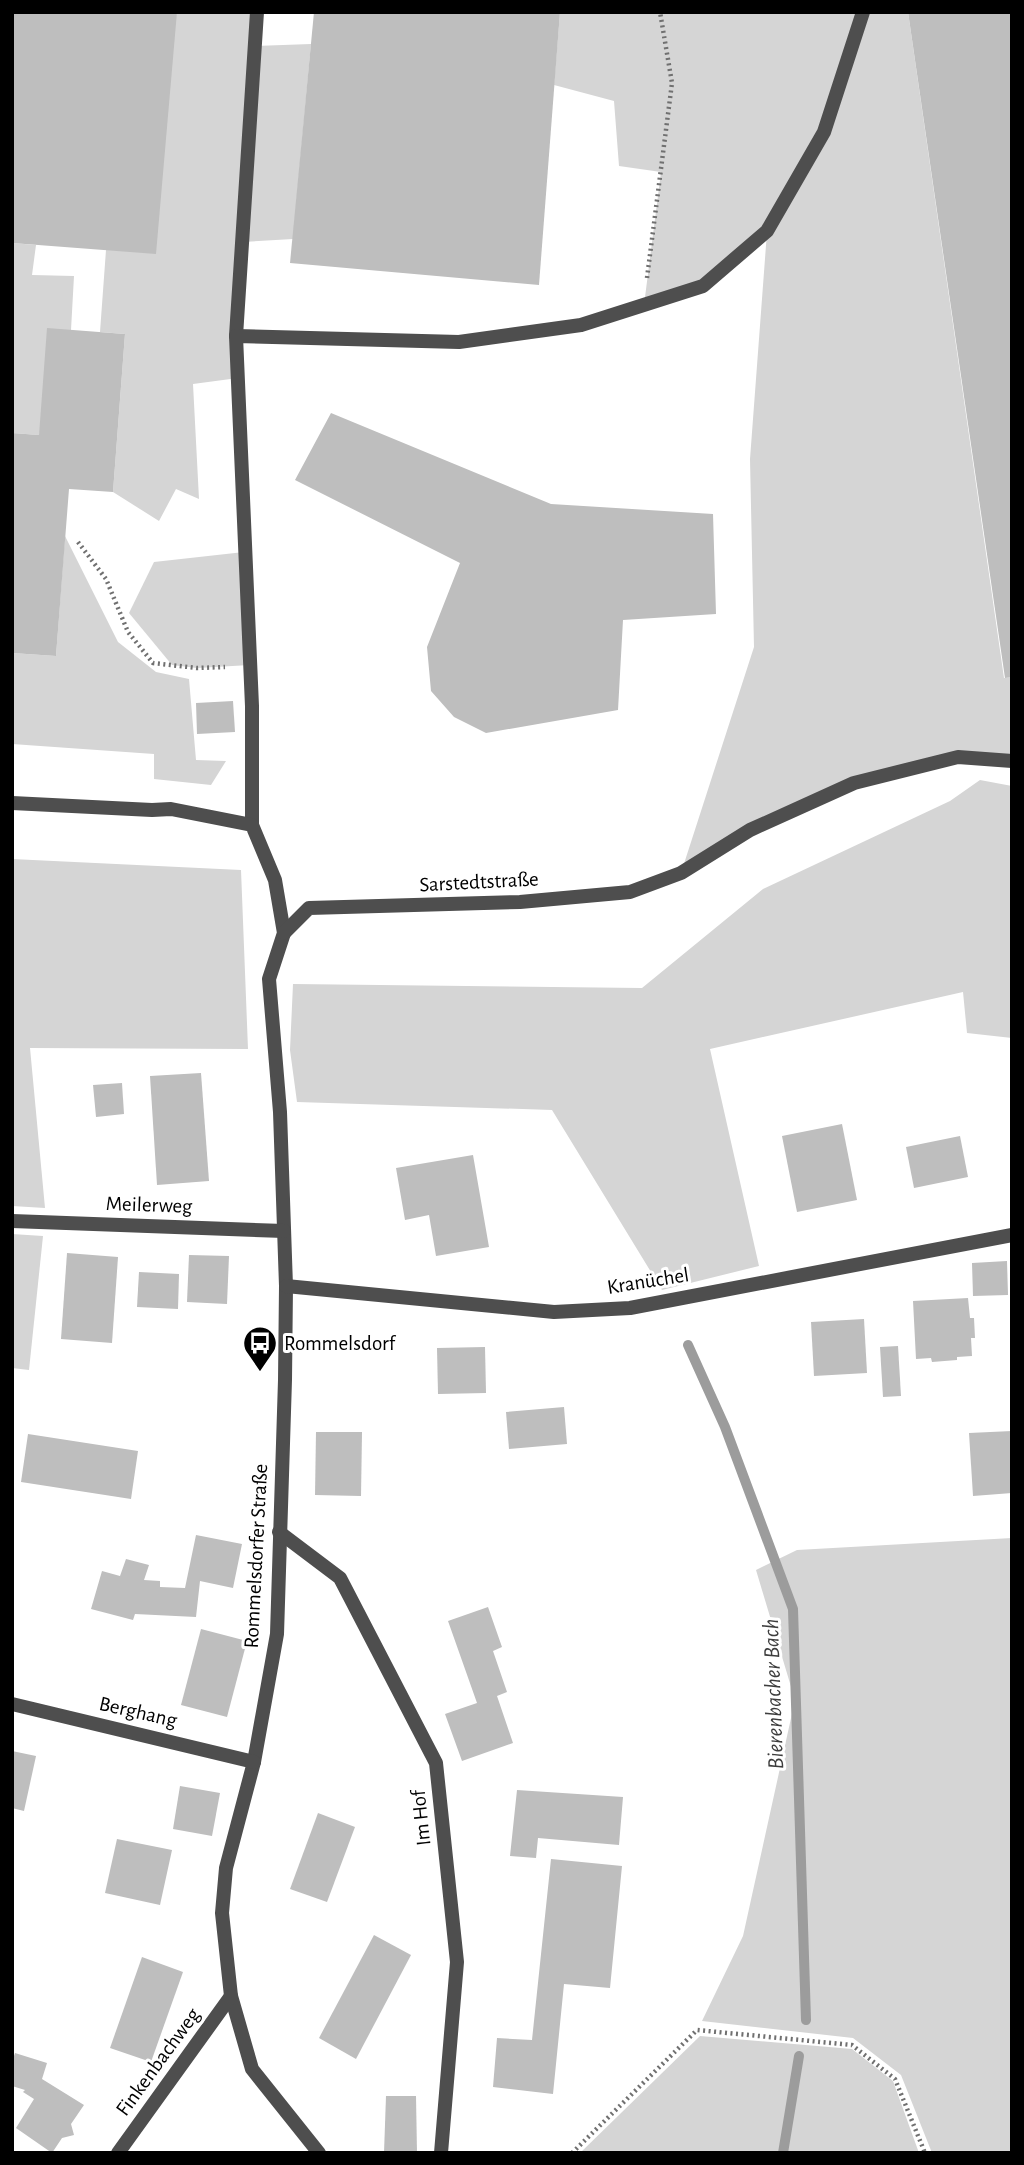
<svg xmlns="http://www.w3.org/2000/svg" width="1024" height="2165" viewBox="0 0 1024 2165" font-family="'Alegreya Sans',sans-serif">
	<style>
		.green { fill: #d5d5d5 }
		.lines { fill: none; stroke-linecap: round; stroke-linejoin: round }
		.stream { stroke: #9c9c9c; stroke-width: 10 }
		.building { fill: #bebebe }
		.path { stroke: #707070; stroke-width: 4.5; stroke-dasharray: 2 3.5; stroke-linecap: butt }
		.service { stroke: #4e4e4e; stroke-width: 14 }
		.minor { stroke: #4e4e4e; stroke-width: 14 }
		.labels { text-anchor: middle; dominant-baseline: central; stroke-width: 6; stroke-linejoin: round; paint-order: stroke }
		.street-label { font-size: 21px; fill: #000; stroke: #fff }
		.poi-label { font-size: 21px; fill: #000; stroke: #fff; text-anchor: start }
		.water-label { font-size: 23px; font-style: italic; fill: #3d3d3d; stroke: #fff }
	</style>
	<rect width="100%" height="100%" fill="#fff"/>
	<g class="green">
		<polygon points="177,12 257,12 255,46 311,44 293,239 243,242 238,378 193,384 199,499 176,489 159,521 113,492 125,334 100,332 106,250"/>
		<polygon points="560,12 908,12 1004,678 1012,677 1012,761 958,757 854,783 681,873 754,647 750,459 767,232 703,286 644,305 661,172 619,166 614,101 554,85"/>
		<polygon points="12,243 36,245 32,275 74,276 71,330 39,435 12,433"/>
		<polygon points="65,536 118,642 156,672 189,679 196,760 226,761 211,785 154,779 154,754 12,744 12,653 56,656"/>
		<polygon points="244,552 250,665 197,668 172,665 129,613 154,562"/>
		<polygon points="980,780 1012,786 1012,1038 967,1033 963,992 710,1049 759,1266 662,1290 552,1110 297,1102 290,1050 293,984 642,988 763,889 950,801"/>
		<polygon points="12,859 241,870 248,1049 30,1048 45,1208 12,1206"/>
		<polygon points="12,1234 43,1236 29,1370 12,1368"/>
		<polygon points="1012,1538 1012,2153 932,2153 901,2075 853,2038 702,2021 743,1936 795,1700 756,1570 797,1550"/>
		<polygon points="700,2036 852,2049 893,2081 919,2153 580,2153"/>
	</g>
	<g class="lines">
		<g class="stream">
			<polyline points="688,1345 725,1427 793,1609 806,2020"/>
			<polyline points="783,2153 799,2056"/>
		</g>
	</g>
	<g class="building">
		<polygon points="12,12 177,12 156,254 12,243"/>
		<polygon points="314,12 560,12 539,285 290,263"/>
		<polygon points="908,12 1012,12 1012,677 1005,678"/>
		<polygon points="47,328 125,334 113,492 69,489 56,656 12,653 12,433 39,435"/>
		<polygon points="331,413 551,504 713,514 716,614 623,620 618,710 486,733 454,717 431,691 427,647 460,563 295,480"/>
		<polygon points="233,701 235,732 197,734 196,703"/>
		<polygon points="201,1073 209,1181 157,1185 150,1076"/>
		<polygon points="122,1083 124,1114 96,1117 93,1085"/>
		<polygon points="842,1124 857,1200 797,1212 782,1136"/>
		<polygon points="960,1136 968,1177 914,1188 906,1147"/>
		<polygon points="473,1155 489,1247 436,1256 429,1215 405,1220 396,1168"/>
		<polygon points="67,1253 118,1257 112,1343 61,1339"/>
		<polygon points="189,1255 229,1256 227,1304 187,1302"/>
		<polygon points="1007,1261 1008,1295 973,1296 972,1263"/>
		<polygon points="139,1272 179,1274 178,1309 137,1307"/>
		<polygon points="968,1298 970,1318 974,1318 975,1338 971,1338 972,1356 957,1357 957,1360 932,1362 931,1358 916,1359 913,1301"/>
		<polygon points="864,1319 867,1373 814,1376 811,1322"/>
		<polygon points="898,1346 901,1396 883,1397 880,1347"/>
		<polygon points="485,1347 486,1393 438,1394 437,1348"/>
		<polygon points="564,1407 567,1444 509,1449 506,1412"/>
		<polygon points="1012,1431 1012,1493 973,1496 969,1433"/>
		<polygon points="316,1432 362,1432 361,1496 315,1495"/>
		<polygon points="28,1434 138,1451 131,1499 21,1482"/>
		<polygon points="196,1535 242,1544 233,1588 200,1581 196,1617 135,1614 133,1620 91,1609 102,1571 120,1576 126,1559 149,1565 144,1580 160,1581 160,1587 185,1588"/>
		<polygon points="488,1607 502,1647 493,1651 507,1692 497,1696 513,1743 462,1761 445,1714 477,1703 448,1621"/>
		<polygon points="201,1629 247,1641 227,1717 181,1705"/>
		<polygon points="12,1751 36,1756 24,1811 12,1808"/>
		<polygon points="180,1786 220,1793 212,1836 173,1829"/>
		<polygon points="517,1790 623,1797 619,1845 538,1838 536,1858 510,1856"/>
		<polygon points="318,1813 355,1827 327,1902 290,1889"/>
		<polygon points="117,1839 172,1850 160,1905 105,1893"/>
		<polygon points="551,1859 622,1866 610,1988 564,1984 553,2094 493,2087 497,2038 532,2040"/>
		<polygon points="374,1935 411,1955 356,2059 319,2038"/>
		<polygon points="142,1957 183,1972 151,2062 110,2048"/>
		<polygon points="15,2053 47,2063 42,2079 84,2105 71,2124 74,2135 62,2138 52,2153 16,2128 34,2099 23,2092 25,2090 12,2086 12,2062"/>
		<polygon points="386,2096 416,2096 417,2153 384,2153"/>
	</g>
	<g class="lines">
		<g class="path">
			<polyline points="647,278 672,83 660,12"/>
			<polyline points="78,542 106,579 128,632 153,663 197,668 225,667"/>
			<polyline points="572,2153 697,2030 852,2045 895,2079 925,2153"/>
		</g>
		<g class="service">
			<polyline points="236,336 257,12"/>
			<polyline points="252,825 252,706 236,336 459,342 581,325 703,286 767,231 824,132 863,12"/>
		</g>
		<g class="minor">
			<polyline points="12,803 152,810 171,809 252,825 275,880 284,933 269,979 280,1112 286,1286 285,1380 277,1634 254,1762 226,1868 222,1913 231,1996 252,2069 319,2153"/>
			<polyline points="284,933 309,908 520,902 630,892 681,873 750,830 854,783 958,757 1012,761"/>
			<polyline points="12,1221 284,1231"/>
			<polyline points="286,1286 554,1312 630,1308 1012,1235"/>
			<polyline points="279,1532 340,1578 436,1763 457,1962 441,2153"/>
			<polyline points="12,1704 254,1762"/>
			<polyline points="118,2153 231,1996"/>
		</g>
	</g>
	<defs>
		<g id="bus-pin" transform="scale(1.75)"><path d="M0 17L-7.5 6A9.5 9.5 0 1 1 7.5 6Z" fill="#000" stroke="#fff"/><path d="M-5-6H5V4H4V6H2V4H-2V6H-4V4H-5ZM-3.5-4V0h7V-4ZM-3.5 1.2v1.5H-2V1.2ZM2 1.2v1.5H3.5V1.2Z" fill="#fff"/></g>
	</defs>
	<g fill-rule="evenodd">
		<use href="#bus-pin" x="260" y="1343"/>
	</g>
	<g class="labels">
		<g class="street-label">
			<text transform="translate(479 882) rotate(-3)">Sarstedtstraße</text>
			<text transform="translate(149 1205) rotate(2)">Meilerweg</text>
			<text transform="translate(648 1281) rotate(-9)">Kranüchel</text>
			<text transform="translate(256 1556) rotate(-87)">Rommelsdorfer Straße</text>
			<text transform="translate(138 1712) rotate(13)">Berghang</text>
			<text transform="translate(421 1818) rotate(-96)">Im Hof</text>
			<text transform="translate(158 2062) rotate(-54)">Finkenbachweg</text>
		</g>
		<g class="poi-label">
			<text x="284" y="1343">Rommelsdorf</text>
		</g>
		<g class="water-label">
			<text transform="translate(774 1694) rotate(-92)">Bierenbacher Bach</text>
		</g>
	</g>
	<rect width="1024" height="2165" fill="none" stroke="#000000" stroke-width="28"/>
</svg>
